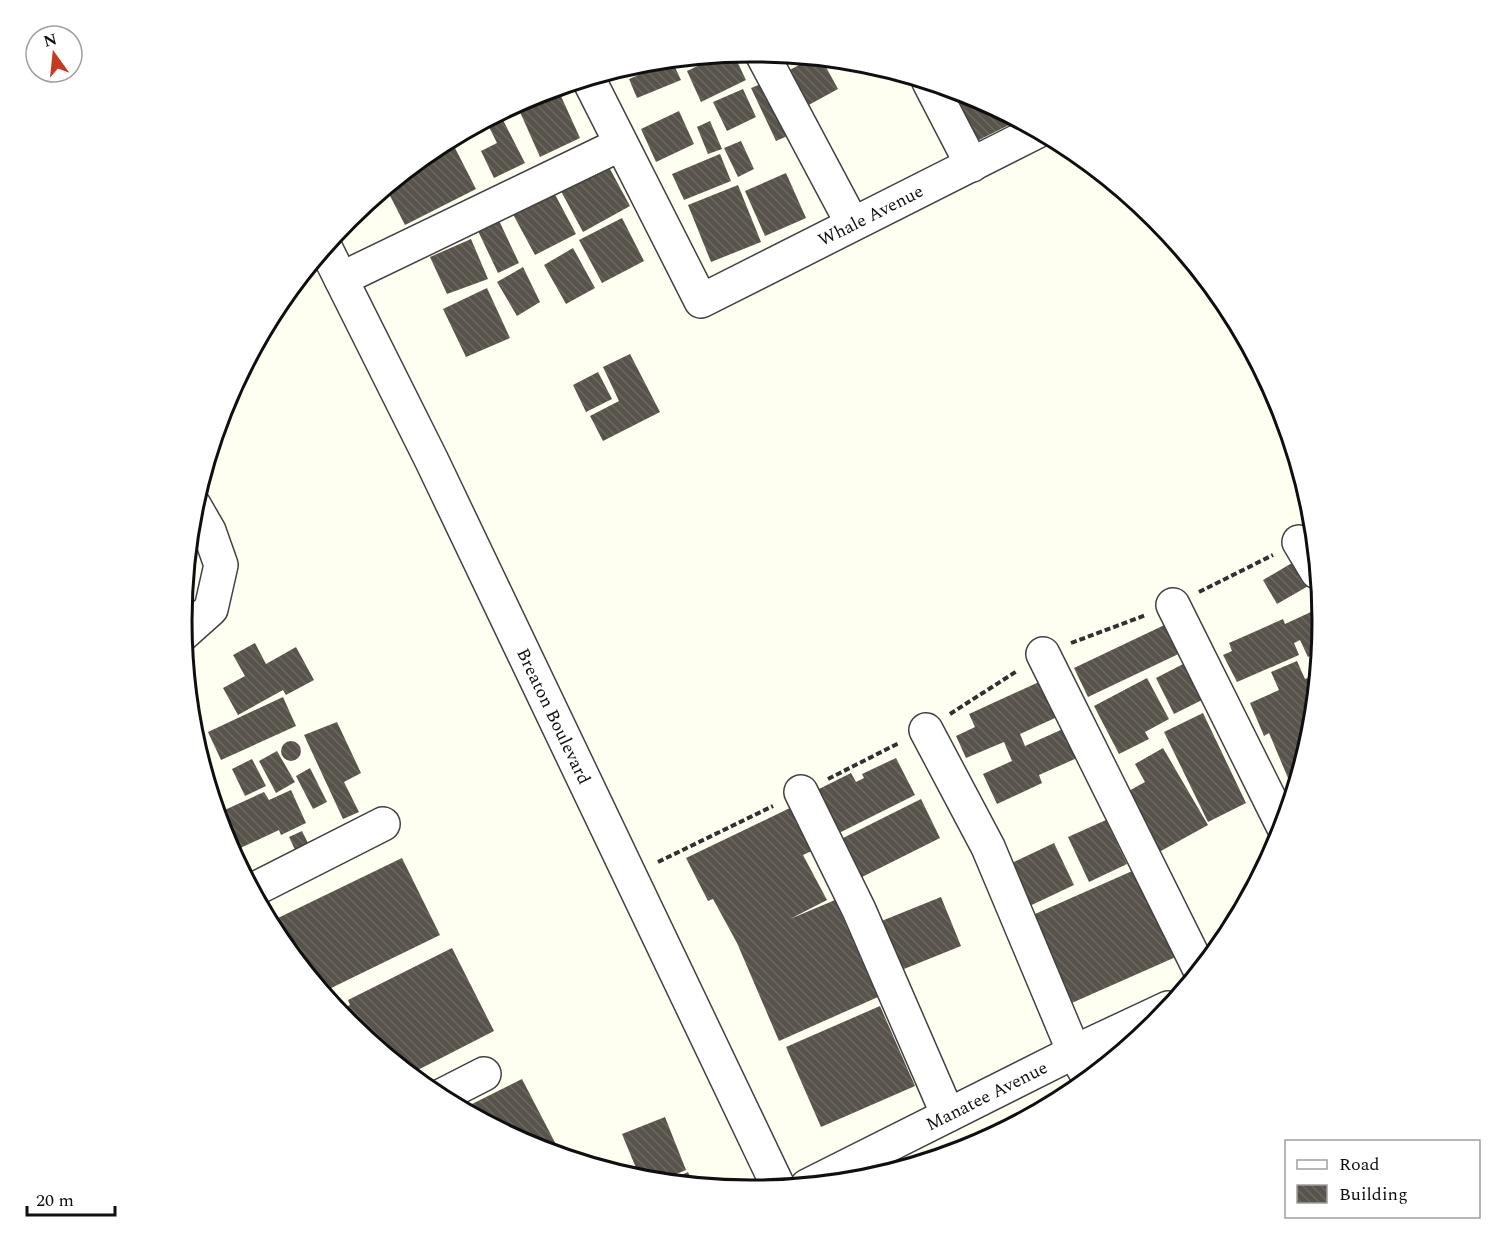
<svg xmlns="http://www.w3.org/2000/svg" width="1504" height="1242" viewBox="0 0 1504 1242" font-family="Spectral,serif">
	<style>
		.building { fill: url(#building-back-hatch) }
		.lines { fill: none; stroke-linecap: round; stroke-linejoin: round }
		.minor-casing { stroke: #424242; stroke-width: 36 }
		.path { stroke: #313131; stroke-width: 4; stroke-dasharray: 6 3; stroke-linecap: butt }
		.minor { stroke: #fff; stroke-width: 33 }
		.labels { text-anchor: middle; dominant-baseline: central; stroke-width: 6; stroke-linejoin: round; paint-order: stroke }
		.street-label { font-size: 18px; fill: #0f0f0f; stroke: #fff }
		.rim { fill: none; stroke: #0f0f0f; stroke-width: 3 }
	</style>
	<defs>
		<pattern id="building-back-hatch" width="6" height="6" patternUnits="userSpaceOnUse" patternTransform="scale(1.5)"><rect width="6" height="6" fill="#58534b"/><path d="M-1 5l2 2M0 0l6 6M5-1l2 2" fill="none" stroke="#6b6761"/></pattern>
	</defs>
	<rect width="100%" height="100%" fill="#fffff1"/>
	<g class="building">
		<polygon points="733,53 746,80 701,102 687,71 723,54"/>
		<polygon points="814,57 821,58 838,89 805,107 786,72"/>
		<polygon points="672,61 681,80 637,98 629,79"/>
		<polygon points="768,81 792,134 776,141 751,88"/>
		<polygon points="945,87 964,93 950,99"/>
		<polygon points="743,89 756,117 727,131 713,102"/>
		<polygon points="560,94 580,138 540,157 520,112"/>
		<polygon points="973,96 1002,112 1009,125 969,145 951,107"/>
		<polygon points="679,111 694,144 656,162 641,129"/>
		<polygon points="502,118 525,163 494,178 481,151 497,143 488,125"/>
		<polygon points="710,121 722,149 708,154 697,127"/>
		<polygon points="741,141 754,169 738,177 724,148"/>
		<polygon points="454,146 476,189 405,225 386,188 409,169"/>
		<polygon points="720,154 731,181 684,200 672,174"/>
		<polygon points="603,156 630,206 583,232 556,182"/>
		<polygon points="786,173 806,218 765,236 745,191"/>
		<polygon points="550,185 576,234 535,255 509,207"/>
		<polygon points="738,185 761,242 711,262 688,205"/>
		<polygon points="495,212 519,263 498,273 478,231"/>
		<polygon points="622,218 644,261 602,283 579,240"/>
		<polygon points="471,239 488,279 447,294 430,257"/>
		<polygon points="573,248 595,288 566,304 544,265"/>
		<polygon points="523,267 540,302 517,316 497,282"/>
		<polygon points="487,288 510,338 466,357 443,309"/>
		<polygon points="630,354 660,412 603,441 590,416 619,401 603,367"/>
		<polygon points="598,372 612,399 586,412 573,385"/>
		<polygon points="1297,560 1310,585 1277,604 1263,580"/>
		<polygon points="1313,611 1319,625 1322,624 1319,652 1308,657 1300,640 1294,643 1299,655 1237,682 1223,655 1232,651 1229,643 1283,619 1285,624"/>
		<polygon points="1175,620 1189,649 1088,697 1074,668"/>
		<polygon points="255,643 266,664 296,647 314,680 286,695 283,690 238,715 223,688 245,676 233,655"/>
		<polygon points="1191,660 1210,696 1174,714 1156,678"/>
		<polygon points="1297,661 1305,679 1317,674 1311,733 1299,773 1288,778 1269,733 1264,736 1250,703 1279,690 1271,672"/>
		<polygon points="1147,678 1169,719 1145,732 1149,739 1119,754 1094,706"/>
		<polygon points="1039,682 1055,718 1020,734 1025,746 1063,729 1077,758 1039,775 1042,783 997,804 983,774 1012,761 1004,742 966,758 956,736 975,727 969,714"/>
		<polygon points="283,697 296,726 221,760 208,732"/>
		<polygon points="1203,713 1246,803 1208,822 1164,732"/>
		<polygon points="337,722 361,773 344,782 359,812 343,819 304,735"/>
		<polygon points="195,739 209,761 203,764"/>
		<circle cx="291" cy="751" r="10"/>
		<polygon points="1163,748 1208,825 1150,857 1116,798 1145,782 1135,764"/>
		<polygon points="277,751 295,782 276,793 259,761"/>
		<polygon points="896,758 915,795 827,839 815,791 851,773 856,782 864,778 862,774"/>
		<polygon points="252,759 266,786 245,796 232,769"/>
		<polygon points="310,768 327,802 313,809 296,776"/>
		<polygon points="1295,786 1288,807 1281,791"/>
		<polygon points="291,790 306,823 281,835 279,830 236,850 241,858 237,861 225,839 218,813 264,792 269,800"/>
		<polygon points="921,799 940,838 856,880 837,841"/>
		<polygon points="794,806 816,849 803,855 827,900 790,919 835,900 878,997 779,1041 737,943 713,899 708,901 686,858"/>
		<polygon points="1106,820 1127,864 1089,882 1068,837"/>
		<polygon points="302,831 310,847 297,854 289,837"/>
		<polygon points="1054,843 1074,885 1021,910 1001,868"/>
		<polygon points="402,858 440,935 323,992 280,940 287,937 278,918"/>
		<polygon points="1139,868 1178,956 1065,1006 1026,918"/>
		<polygon points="941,897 961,946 894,973 874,924"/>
		<polygon points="452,948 494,1031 410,1074 349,1024 338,1011 350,1005 348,1000"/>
		<polygon points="880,1006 915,1086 821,1127 786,1047"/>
		<polygon points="522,1079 562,1156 534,1147 462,1109"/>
		<polygon points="665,1117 686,1170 657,1182 641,1180 622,1134"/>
		<polygon points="688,1172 694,1185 666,1182"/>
	</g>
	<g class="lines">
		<g class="minor-casing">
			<g id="minor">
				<polyline points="761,52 852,223"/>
				<path id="s1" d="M588 78 701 301 1038 131"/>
				<polyline points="929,82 972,165"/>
				<path id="s2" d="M325 247 431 459 779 1188"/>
				<polyline points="341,279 621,144"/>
				<polyline points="1299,542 1317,572"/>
				<polyline points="1173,605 1283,826"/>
				<polyline points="183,634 211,609 221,565 209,531 194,505"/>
				<polyline points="1043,654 1200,970"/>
				<polyline points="926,730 988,847 1074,1052 1089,1078"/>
				<polyline points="801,792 859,910 948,1115"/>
				<polyline points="253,890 383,824"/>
				<polyline points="439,1097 484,1074"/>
				<path id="s3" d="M807 1186 1074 1052 1168 1008"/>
			</g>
		</g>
		<g class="path">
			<polyline points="1199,592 1273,555"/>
			<polyline points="1071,643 1146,615"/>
			<polyline points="950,714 1017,671"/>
			<polyline points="828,779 899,743"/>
			<polyline points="658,862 773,806"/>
		</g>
		<use href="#minor" class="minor"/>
	</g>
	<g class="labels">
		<g class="street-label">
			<text stroke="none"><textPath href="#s1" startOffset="440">Whale Avenue</textPath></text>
			<text stroke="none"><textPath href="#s2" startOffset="522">Breaton Boulevard</textPath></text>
			<text stroke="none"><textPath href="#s3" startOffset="201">Manatee Avenue</textPath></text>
		</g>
	</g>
	<path d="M0 0H1504V1242H0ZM751 62H753A559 559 0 0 1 1312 621V621A559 559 0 0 1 753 1180H751A559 559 0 0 1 192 621V621A559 559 0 0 1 751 62Z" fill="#fff" fill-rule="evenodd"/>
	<path class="rim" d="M751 62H753A559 559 0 0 1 1312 621V621A559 559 0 0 1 753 1180H751A559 559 0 0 1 192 621V621A559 559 0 0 1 751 62Z"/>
	<rect x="1285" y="1140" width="195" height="78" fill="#ffffff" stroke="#9f9f9f" stroke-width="1.5"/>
	<rect x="1297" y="1160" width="30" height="9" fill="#ffffff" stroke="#9f9f9f" stroke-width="1.5"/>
	<text x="1339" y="1170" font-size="18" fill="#0f0f0f">Road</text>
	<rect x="1297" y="1185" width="30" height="18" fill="url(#building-back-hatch)" stroke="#9f9f9f" stroke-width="1.5"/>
	<text x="1339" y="1200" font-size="18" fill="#0f0f0f">Building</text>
	<g transform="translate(54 54) rotate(345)"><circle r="28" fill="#ffffff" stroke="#9f9f9f" stroke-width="1.5"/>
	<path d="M0-4.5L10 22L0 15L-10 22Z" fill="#c63a20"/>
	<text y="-9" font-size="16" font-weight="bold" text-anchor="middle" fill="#0f0f0f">N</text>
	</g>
	<path d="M27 1206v9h88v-9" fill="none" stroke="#0f0f0f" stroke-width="3"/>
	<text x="36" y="1206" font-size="18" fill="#0f0f0f" stroke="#ffffff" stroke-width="4.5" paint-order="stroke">20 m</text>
</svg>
